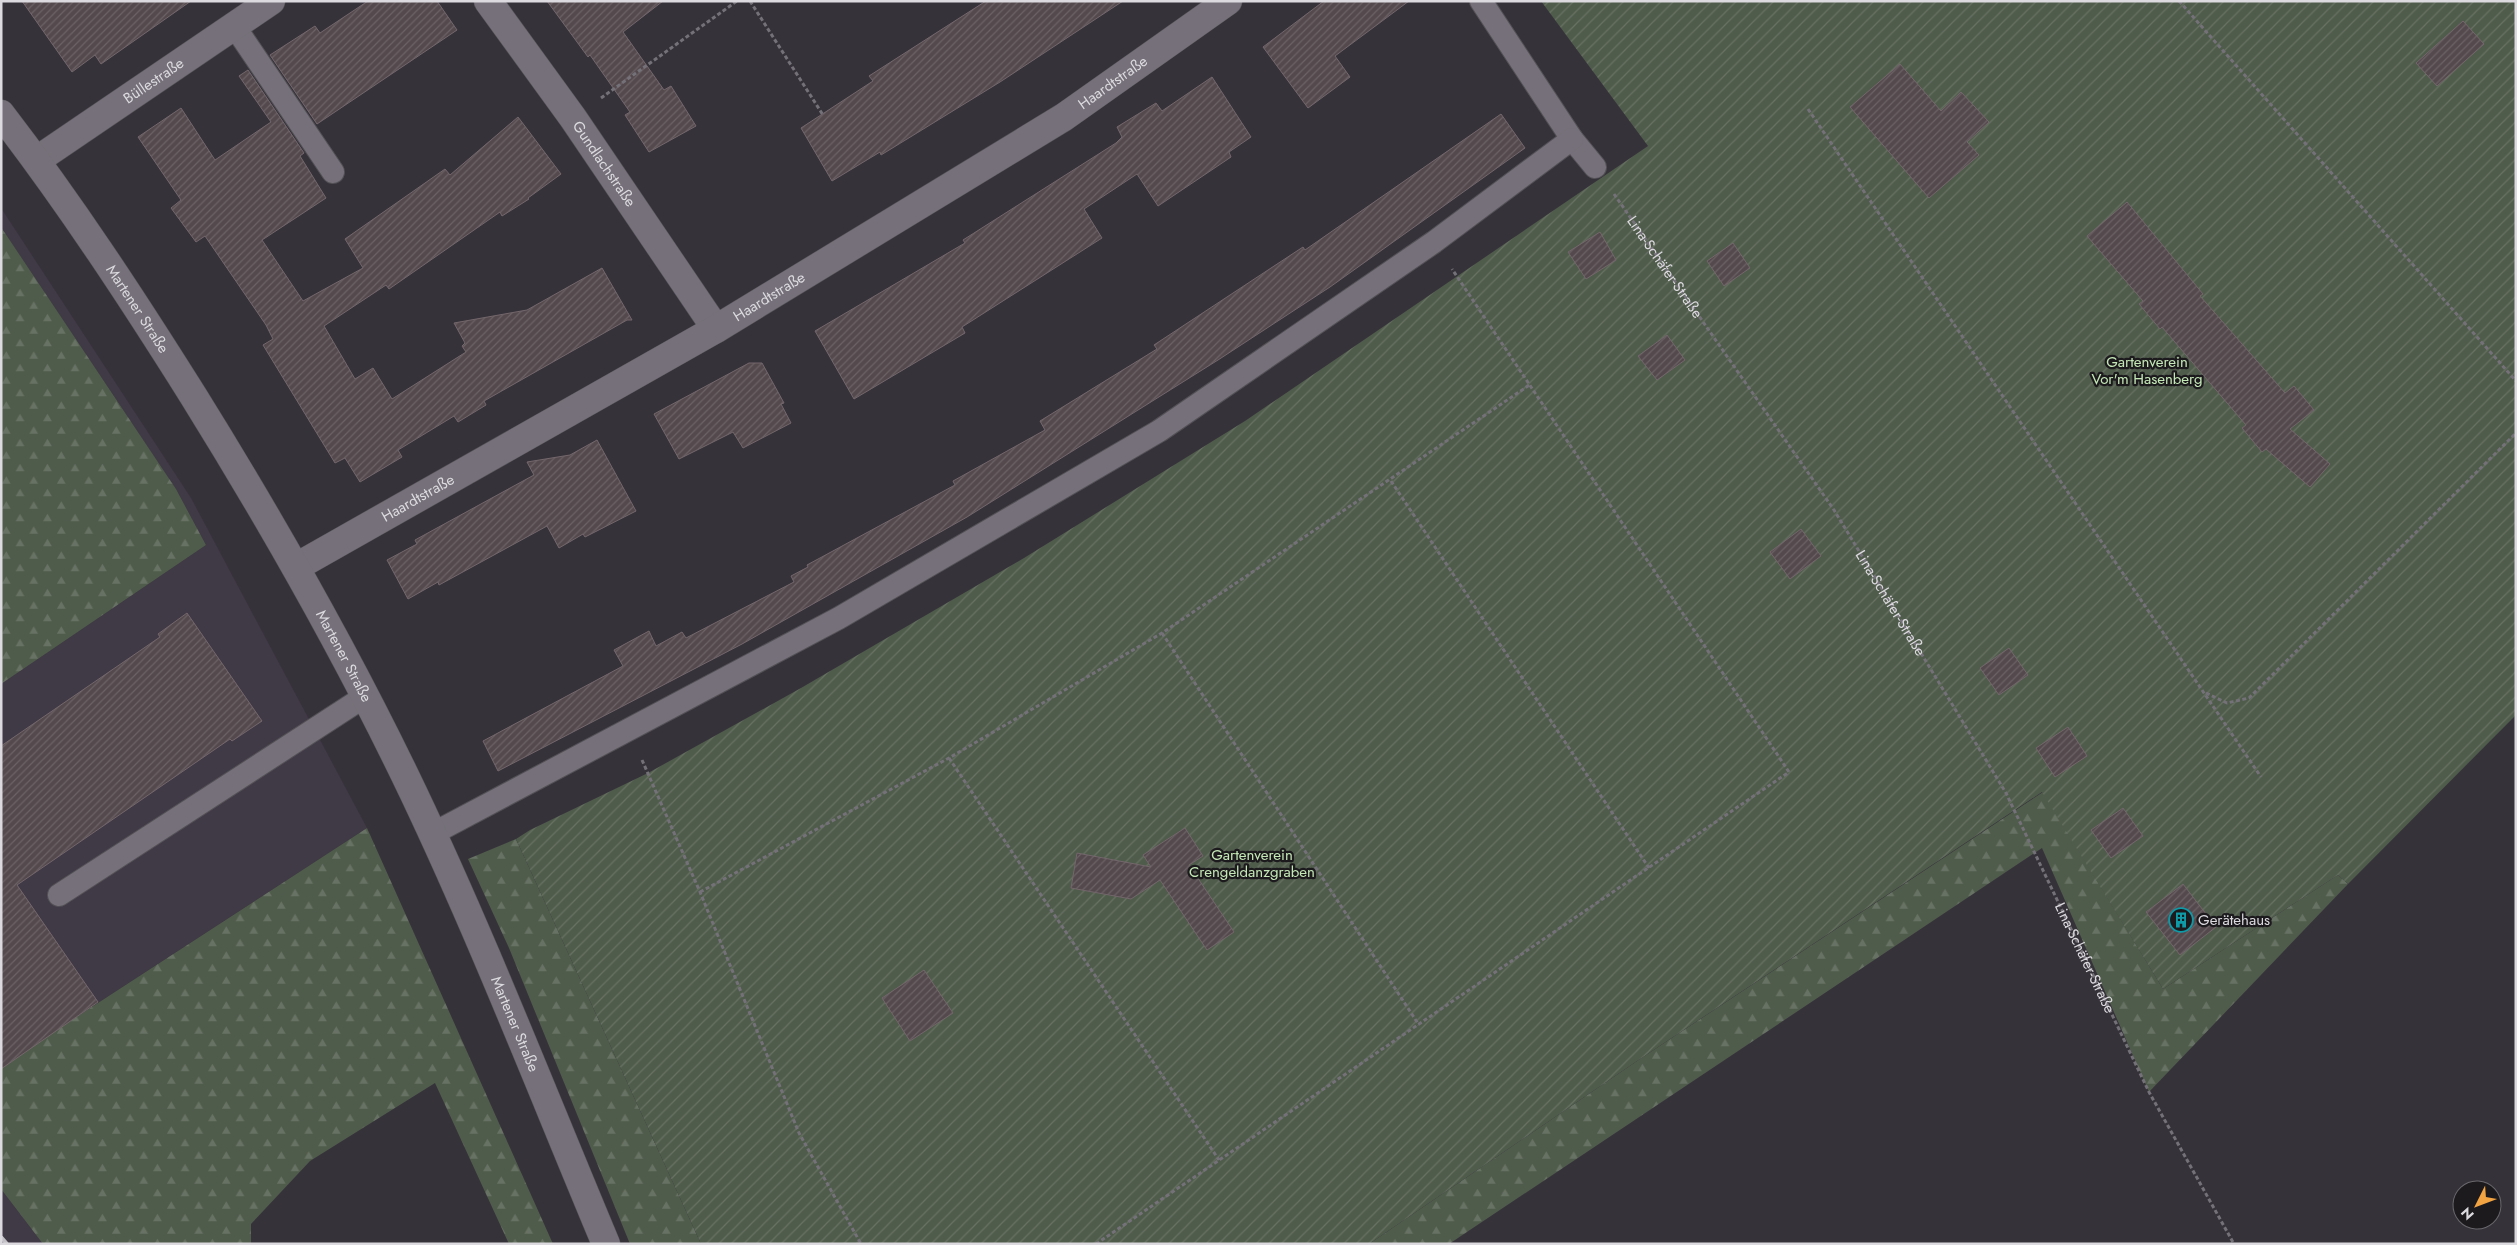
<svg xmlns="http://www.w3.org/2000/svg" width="2517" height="1245" viewBox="0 0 2517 1245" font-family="Jost,sans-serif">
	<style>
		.built { fill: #403946 }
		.forest { fill: url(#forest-firs) }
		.garden { fill: url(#garden-furrows) }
		.building { fill: url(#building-hatch); stroke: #73676b }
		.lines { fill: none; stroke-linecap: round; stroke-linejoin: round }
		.service-casing { stroke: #535056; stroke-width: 24 }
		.minor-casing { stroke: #535056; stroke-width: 29 }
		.tertiary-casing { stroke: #535056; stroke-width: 29 }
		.path { stroke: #747178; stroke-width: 3; stroke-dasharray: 4 2.5; stroke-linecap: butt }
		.service { stroke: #757079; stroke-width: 22 }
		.minor { stroke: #757079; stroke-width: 28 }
		.tertiary { stroke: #757079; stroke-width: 28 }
		.rail { stroke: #c3c1c6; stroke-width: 4; stroke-dasharray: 10 5; stroke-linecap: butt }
		.labels { text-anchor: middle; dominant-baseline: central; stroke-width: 4.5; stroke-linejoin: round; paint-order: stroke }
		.street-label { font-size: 15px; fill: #dcdadf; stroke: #1d1a1e }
		.park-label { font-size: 15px; fill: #c4e9b6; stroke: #1d1a1e }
		.poi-label { font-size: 15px; fill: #dcdadf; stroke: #1d1a1e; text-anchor: start }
	</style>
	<defs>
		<pattern id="forest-firs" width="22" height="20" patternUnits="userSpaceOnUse" patternTransform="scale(1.25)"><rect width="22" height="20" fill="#4f5b4b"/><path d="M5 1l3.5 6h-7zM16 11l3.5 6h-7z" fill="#687264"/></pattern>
		<pattern id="garden-furrows" width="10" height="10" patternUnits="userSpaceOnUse" patternTransform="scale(1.25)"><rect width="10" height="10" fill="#4f5b4b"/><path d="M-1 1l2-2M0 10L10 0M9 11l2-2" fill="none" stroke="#687264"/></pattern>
		<pattern id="building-hatch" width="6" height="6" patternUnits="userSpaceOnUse" patternTransform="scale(1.25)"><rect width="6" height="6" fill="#54494d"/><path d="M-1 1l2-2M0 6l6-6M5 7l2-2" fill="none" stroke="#6c6366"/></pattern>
	</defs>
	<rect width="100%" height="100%" fill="#36323a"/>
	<g class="built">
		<polygon points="1,208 191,498 367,828 1,1066 1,684 206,545 176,489 1,227"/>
		<polygon points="1,1189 43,1244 1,1244"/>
	</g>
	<g class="forest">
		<polygon points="1,227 176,489 206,545 1,684"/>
		<polygon points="2043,792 2163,989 2338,875 2348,884 2149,1092 2042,848 1449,1244 1369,1244 1637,1061"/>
		<polygon points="367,828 553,1244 509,1244 435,1083 310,1161 251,1224 251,1244 43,1244 1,1189 1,1066"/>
		<polygon points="516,839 701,1244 630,1244 509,948 468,859"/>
	</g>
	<polygon class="garden" points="1541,1 2516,1 2516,715 2348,884 2338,875 2163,989 2042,792 1637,1061 1369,1244 701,1244 516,839 530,830 648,773 801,688 1024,558 1245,421 1648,146"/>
	<g class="building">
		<polygon points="22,1 191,1 101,64 95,55 72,72"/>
		<polygon points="368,1 437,1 457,30 317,124 270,55 315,26 320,33"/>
		<polygon points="547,1 663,1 623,32 664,90 671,86 696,126 649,152 625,115 630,112 590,55 588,57"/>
		<polygon points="986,1 1123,1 1000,82 881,155 880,152 832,181 801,128 873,81 869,76"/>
		<polygon points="1324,1 1409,1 1335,56 1350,77 1308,108 1263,47"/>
		<polygon points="2463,21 2484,44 2437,86 2416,63"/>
		<polygon points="1900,64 1941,111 1961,92 1989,122 1967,142 1979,155 1929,198 1850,107"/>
		<polygon points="248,70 304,153 300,156 326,198 262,240 303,301 363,268 345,239 445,169 450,175 518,117 561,174 528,198 529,199 502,216 500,212 389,289 386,285 324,326 355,379 373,368 392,399 466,352 462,346 465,343 454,323 527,310 602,268 632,320 627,320 484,401 486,405 458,422 454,416 398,450 402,457 360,482 345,458 335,463 263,345 273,339 266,325 205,236 196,242 171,208 181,200 138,137 181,108 215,160 271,122 239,76"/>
		<polygon points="1212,77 1251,137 1229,152 1231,157 1158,206 1137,174 1084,209 1102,238 962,327 965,333 854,399 815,331 965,243 963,240 1116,143 1122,137 1117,127 1156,103 1162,111"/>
		<polygon points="1501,114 1525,148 1330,287 1218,360 967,517 742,644 498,771 483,741 623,666 614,650 649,631 656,646 682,632 686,638 794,582 791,576 808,567 807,565 955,485 953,481 1045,430 1040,421 1157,349 1154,345 1303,247 1305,250"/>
		<polygon points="2127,202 2203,294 2200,296 2285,393 2294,386 2314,410 2290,429 2330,464 2310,487 2266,449 2262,452 2242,428 2246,425 2162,327 2160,329 2139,304 2143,301 2087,236"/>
		<polygon points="1600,232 1616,260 1586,279 1568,252"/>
		<polygon points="1733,243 1750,268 1724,286 1707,261"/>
		<polygon points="1667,335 1685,360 1657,380 1638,356"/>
		<polygon points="749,363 762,363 784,403 781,404 791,423 743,448 733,432 679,459 654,414"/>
		<polygon points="597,440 636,511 585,537 583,534 559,548 547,526 439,585 438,582 408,599 387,560 417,544 415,540 534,475 527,462 570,455"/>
		<polygon points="1801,529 1821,556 1790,579 1770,552"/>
		<polygon points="187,613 262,721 232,741 230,739 17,885 98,1002 1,1069 1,746 160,637 158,634"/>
		<polygon points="2009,648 2028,675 1999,695 1980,668"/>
		<polygon points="2068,727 2087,756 2055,777 2036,748"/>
		<polygon points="2123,808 2143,836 2111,858 2091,830"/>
		<polygon points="1185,828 1203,856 1189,865 1234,932 1207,950 1160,880 1131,899 1071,888 1077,853 1151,867 1143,855"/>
		<polygon points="2183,884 2216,927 2180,955 2146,912"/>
		<polygon points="924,970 953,1013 910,1041 882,998"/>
	</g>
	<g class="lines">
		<g class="service-casing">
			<g id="service">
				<polyline points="1481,1 1572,139 1595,167"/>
				<polyline points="235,27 333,172"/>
				<polyline points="432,834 839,618 1159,431 1434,242 1572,139"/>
				<polyline points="59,895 364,697"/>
			</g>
		</g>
		<g class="minor-casing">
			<g id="minor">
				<path id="s2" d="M488 1 573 118 716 329"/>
				<path id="s3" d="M37 160 271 1"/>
				<path id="s4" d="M296 567 716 329 1064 117 1228 1"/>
			</g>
		</g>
		<g class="tertiary-casing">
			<g id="tertiary">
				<path id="s5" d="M1 114C71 205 133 300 194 397 273 524 348 656 413 792 483 939 543 1094 606 1244"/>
			</g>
		</g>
		<g class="path">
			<polyline points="750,1 823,115"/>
			<polyline points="2179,1 2516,381"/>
			<polyline points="601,98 737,1"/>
			<polyline points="1808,109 2261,777"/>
			<path id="s1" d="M1614 194 1834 510 2006 793 2149 1092 2234 1244"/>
			<polyline points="1391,481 1649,868"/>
			<polyline points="1162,633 1419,1025"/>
			<polyline points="2206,693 2227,703 2249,698 2516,433"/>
			<polyline points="949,758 1219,1160"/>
			<polyline points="642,760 700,892 799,1133 861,1244"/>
			<polyline points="700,892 949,758 1162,633 1531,384"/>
			<polyline points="1096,1244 1789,772 1452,269"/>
		</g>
		<use href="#service" class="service"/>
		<use href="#minor" class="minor"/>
		<use href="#tertiary" class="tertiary"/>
		<polyline class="rail" points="1,1237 7,1244"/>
	</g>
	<defs>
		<g id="building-ring" transform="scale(1.25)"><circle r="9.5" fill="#1d1a1e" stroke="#0f9aa8" stroke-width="1.5"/><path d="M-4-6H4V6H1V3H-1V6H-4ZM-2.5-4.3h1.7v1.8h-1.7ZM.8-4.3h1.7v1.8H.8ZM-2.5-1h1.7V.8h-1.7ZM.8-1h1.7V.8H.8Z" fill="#0f9aa8"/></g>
	</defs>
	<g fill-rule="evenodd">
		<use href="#building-ring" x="2181" y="920"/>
	</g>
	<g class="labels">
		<g class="street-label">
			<text stroke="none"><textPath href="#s3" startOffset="141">Büllestraße</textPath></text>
			<text stroke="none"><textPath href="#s4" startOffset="950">Haardtstraße</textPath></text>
			<text stroke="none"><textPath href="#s2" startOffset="200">Gundlachstraße</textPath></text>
			<text stroke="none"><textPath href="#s1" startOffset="89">Lina-Schäfer-Straße</textPath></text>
			<text stroke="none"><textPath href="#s4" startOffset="545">Haardtstraße</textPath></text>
			<text stroke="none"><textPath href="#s5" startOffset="238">Martener Straße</textPath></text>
			<text stroke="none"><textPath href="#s4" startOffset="140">Haardtstraße</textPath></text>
			<text stroke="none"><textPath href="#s1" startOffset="494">Lina-Schäfer-Straße</textPath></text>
			<text stroke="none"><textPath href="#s5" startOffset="642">Martener Straße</textPath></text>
			<text stroke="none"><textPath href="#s1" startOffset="899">Lina-Schäfer-Straße</textPath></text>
			<text stroke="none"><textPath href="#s5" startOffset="1048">Martener Straße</textPath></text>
		</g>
		<g class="park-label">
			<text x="2147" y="362">Gartenverein<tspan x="2147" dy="17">Vor'm Hasenberg</tspan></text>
			<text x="1252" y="855">Gartenverein<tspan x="1252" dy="17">Crengeldanzgraben</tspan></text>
		</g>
		<g class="poi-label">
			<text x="2198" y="920">Gerätehaus</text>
		</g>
	</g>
	<rect width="2517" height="1245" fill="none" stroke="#dcdadf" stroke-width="5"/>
	<g transform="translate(2477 1205) rotate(228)"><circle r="24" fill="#1d1a1e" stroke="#69676b"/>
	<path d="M0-4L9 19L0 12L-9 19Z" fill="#f3a442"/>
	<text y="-8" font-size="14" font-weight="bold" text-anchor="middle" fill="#dcdadf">N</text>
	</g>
</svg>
